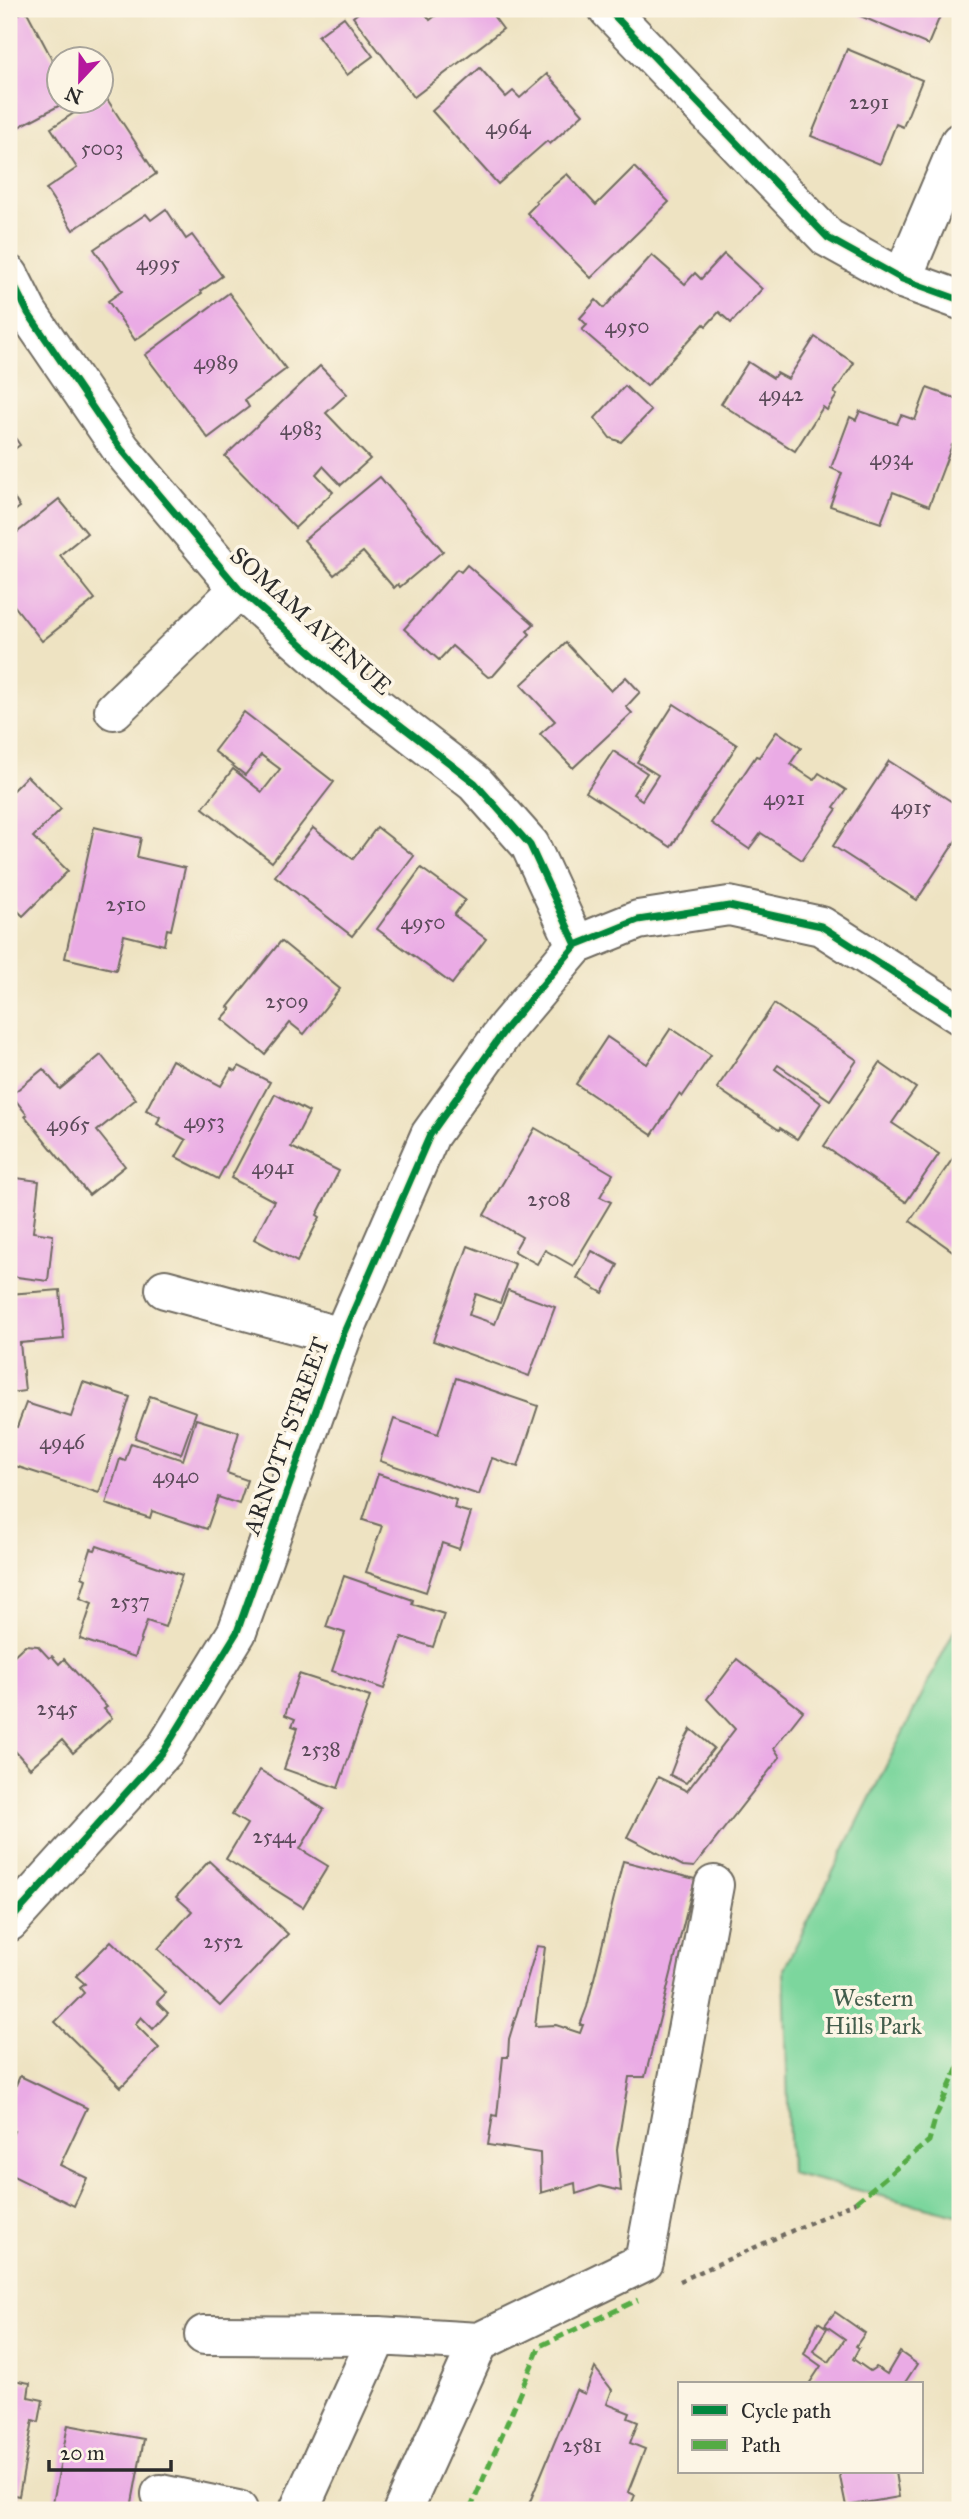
<svg xmlns="http://www.w3.org/2000/svg" width="969" height="2519" viewBox="0 0 969 2519" font-family="'IM FELL Great Primer',serif">
	<style>
		.green { fill: #7cd69d; stroke: #548064; stroke-width: 2 }
		.building { fill: #eaabe5 }
		.lines { fill: none; stroke-linecap: round; stroke-linejoin: round }
		.minor-casing { stroke: #6f6b60; stroke-width: 42 }
		.path { stroke: #6f6b60; stroke-width: 4.5; stroke-dasharray: 5 5; stroke-linecap: butt }
		.minor { stroke: #fff; stroke-width: 38 }
		.quiet { stroke: #54ab44; stroke-width: 5; stroke-dasharray: 10 5; stroke-linecap: butt }
		.cycleway-casing { stroke: #fcf5e5; stroke-width: 11 }
		.cycleway { stroke: #00873e; stroke-width: 7 }
		.labels { text-anchor: middle; dominant-baseline: central; stroke-width: 7; stroke-linejoin: round; paint-order: stroke }
		.number-label { font-size: 21px; fill: #5b4b5a }
		.street-label { font-size: 24px; fill: #2b2b2b; stroke: #fcf5e5 }
		.park-label { font-size: 24px; fill: #435e4d; stroke: #fcf5e5 }
	</style>
	<rect width="100%" height="100%" fill="#fcf5e5"/>
	<filter id="ink" filterUnits="userSpaceOnUse"><feTurbulence type="fractalNoise" baseFrequency=".0143" numOctaves="2"/><feDisplacementMap in="SourceGraphic" scale="14" xChannelSelector="R" yChannelSelector="G"/><feConvolveMatrix kernelMatrix="1 2 1 2 8 2 1 2 1" color-interpolation-filters="sRGB"/></filter>
	<filter id="wash" filterUnits="userSpaceOnUse"><feTurbulence type="fractalNoise" baseFrequency=".00686" numOctaves="4" result="noise"/><feDisplacementMap in="SourceGraphic" scale="28" xChannelSelector="R" yChannelSelector="G"/><feGaussianBlur stdDeviation="1.57" result="paint"/><feColorMatrix in="noise" values="0 0 0 0 0 0 0 0 0 0 0 0 0 0 0 0 0 1.4 0 .05"/><feComposite in="paint" operator="in"/></filter>
	<g filter="url(#wash)">
		<rect width="100%" height="100%" fill="#eee3c2"/>
		<polygon class="green" points="960,1619 960,2216 790,2173 784,1969"/>
		<g id="blocks">
			<g class="building">
				<polygon points="363,9 422,9 430,20 444,9 488,9 503,29 414,97 353,17"/>
				<polygon points="844,9 943,9 928,45"/>
				<polygon points="26,10 60,74 60,102 66,102 9,132 9,19"/>
				<polygon points="344,17 373,56 347,75 318,36"/>
				<polygon points="847,49 922,80 903,127 896,124 880,164 811,136"/>
				<polygon points="480,68 506,97 513,91 520,98 547,74 583,114 550,144 547,141 498,184 432,111"/>
				<polygon points="103,93 156,174 73,230 46,189 77,168 51,128 91,102 102,102"/>
				<polygon points="634,167 669,202 591,278 527,213 537,203 535,201 567,174 596,205"/>
				<polygon points="166,209 186,239 192,235 222,276 201,291 202,293 135,340 108,301 122,291 94,249 146,214 151,220"/>
				<polygon points="724,254 762,289 731,323 719,312 706,326 704,324 647,386 582,330 587,325 580,318 596,300 604,308 652,255 685,284 695,273 701,279"/>
				<polygon points="229,293 286,369 245,400 249,407 208,438 145,355"/>
				<polygon points="815,337 854,363 834,393 837,395 827,410 823,407 795,451 721,404 748,362 773,378 777,373 788,379"/>
				<polygon points="320,366 347,394 326,413 370,459 341,485 323,466 316,474 333,492 295,528 225,456"/>
				<polygon points="625,386 651,411 621,442 610,438 595,418"/>
				<polygon points="927,388 960,400 960,439 957,447 952,445 929,506 893,492 881,523 830,506 842,473 831,468 850,417 856,420 860,411 897,424 901,415 915,420"/>
				<polygon points="9,429 20,445 9,453"/>
				<polygon points="380,477 443,551 400,587 398,584 394,588 363,552 334,575 304,540"/>
				<polygon points="9,491 20,507 9,515"/>
				<polygon points="59,499 87,533 60,555 95,599 42,641 9,599 9,539"/>
				<polygon points="467,565 534,624 527,631 530,634 493,676 488,677 452,646 439,660 404,629 457,569 461,572"/>
				<polygon points="566,643 611,691 626,677 640,692 626,707 632,713 573,768 540,734 555,721 521,685"/>
				<polygon points="10,688 16,722 9,723 9,689"/>
				<polygon points="674,704 737,745 671,847 586,792 613,751 647,773 633,794 642,800 658,775 637,762"/>
				<polygon points="244,712 334,782 272,862 203,808 233,769 262,792 280,769 261,755 245,775 214,751"/>
				<polygon points="777,731 801,748 790,764 814,780 819,773 846,790 834,807 837,809 802,860 761,833 749,849 711,823 756,756 759,757"/>
				<polygon points="889,761 960,807 960,834 917,900 833,846"/>
				<polygon points="27,776 61,809 33,837 68,871 23,916 9,902 9,794"/>
				<polygon points="94,827 141,838 137,857 185,868 171,930 167,929 164,945 124,935 116,970 65,958"/>
				<polygon points="377,827 414,856 352,936 275,876 313,828 353,859"/>
				<polygon points="421,868 465,900 454,915 486,939 452,984 377,929"/>
				<polygon points="281,941 340,989 304,1034 290,1023 265,1054 222,1019 231,1009 228,1007"/>
				<polygon points="774,1004 857,1060 830,1100 778,1065 775,1069 821,1103 797,1139 780,1128 779,1130 717,1088"/>
				<polygon points="671,1028 711,1055 682,1097 679,1094 652,1135 576,1084 607,1037 647,1064"/>
				<polygon points="101,1055 136,1099 97,1131 125,1166 89,1195 25,1116 27,1115 13,1097 9,1100 9,1092 11,1095 43,1069 60,1089"/>
				<polygon points="172,1060 221,1086 231,1069 236,1071 239,1066 270,1082 218,1179 176,1157 186,1140 157,1124 160,1117 146,1110"/>
				<polygon points="880,1063 916,1088 892,1123 939,1154 906,1202 824,1146"/>
				<polygon points="275,1094 309,1112 291,1147 339,1171 317,1215 320,1217 297,1262 254,1239 274,1201 231,1178"/>
				<polygon points="535,1128 613,1174 600,1197 611,1202 573,1266 545,1250 537,1264 514,1251 522,1237 484,1215"/>
				<polygon points="960,1148 960,1249 957,1254 910,1221"/>
				<polygon points="9,1177 39,1181 33,1232 53,1235 48,1281 9,1276"/>
				<polygon points="468,1246 515,1264 500,1303 476,1294 469,1315 495,1324 508,1290 555,1307 529,1376 433,1341"/>
				<polygon points="592,1251 618,1265 603,1293 577,1278"/>
				<polygon points="60,1290 64,1339 20,1343 25,1391 9,1393 9,1294"/>
				<polygon points="456,1378 538,1406 518,1467 492,1458 479,1495 380,1461 394,1419 438,1434"/>
				<polygon points="83,1382 130,1397 99,1493 9,1464 9,1430 10,1425 17,1427 26,1403 71,1417"/>
				<polygon points="150,1396 196,1412 181,1454 135,1438"/>
				<polygon points="196,1419 239,1432 227,1473 247,1480 239,1504 218,1497 207,1529 152,1511 150,1518 106,1504 120,1459 125,1461 131,1443 183,1460"/>
				<polygon points="378,1474 456,1500 454,1508 471,1513 459,1549 442,1543 426,1592 366,1572 382,1526 363,1520"/>
				<polygon points="97,1546 182,1575 165,1627 147,1621 135,1657 80,1639 92,1603 80,1598 86,1579 82,1577 91,1549 95,1550"/>
				<polygon points="344,1576 413,1600 412,1604 444,1614 433,1647 402,1637 384,1689 332,1671 345,1633 326,1627"/>
				<polygon points="25,1645 38,1646 49,1658 52,1656 59,1664 64,1659 107,1707 104,1709 112,1718 73,1753 62,1740 30,1768 9,1744 9,1683 11,1680 9,1678 9,1660"/>
				<polygon points="737,1659 803,1711 774,1748 780,1757 694,1867 683,1866 627,1837 658,1777 687,1791 735,1729 707,1699"/>
				<polygon points="299,1674 370,1697 338,1788 284,1769 298,1728 292,1726 295,1719 285,1715"/>
				<polygon points="691,1729 714,1748 686,1783 670,1775 680,1749"/>
				<polygon points="260,1770 324,1809 300,1849 328,1866 303,1907 226,1859 247,1824 232,1815"/>
				<polygon points="209,1861 288,1934 220,2006 158,1949 192,1911 176,1897"/>
				<polygon points="623,1861 695,1879 645,2077 629,2077 617,2149 621,2191 600,2186 576,2194 575,2183 541,2193 540,2153 488,2145 493,2115 497,2116 503,2057 508,2057 509,2039 537,1946 545,1947 535,2026 556,2025 580,2033 583,2025 580,2025 587,2007"/>
				<polygon points="111,1941 166,1993 157,2002 168,2013 153,2029 141,2017 135,2024 159,2048 121,2087 55,2022 84,1993 80,1988 85,1984 76,1976"/>
				<polygon points="20,2076 87,2108 60,2165 87,2178 74,2206 9,2174 9,2141 14,2131 9,2129 9,2100"/>
				<polygon points="835,2312 865,2333 856,2346 859,2348 853,2359 870,2371 876,2367 887,2374 900,2352 917,2364 904,2384 809,2384 821,2366 804,2354 818,2322 827,2328 813,2351 829,2362 845,2339 825,2325"/>
				<polygon points="595,2368 612,2390 607,2404 630,2413 628,2418 638,2422 630,2443 645,2449 628,2492 635,2495 629,2510 541,2510 541,2508 529,2504 576,2390 585,2394"/>
				<polygon points="13,2380 30,2383 28,2397 43,2400 39,2422 33,2420 19,2496 9,2494 9,2394"/>
				<polygon points="68,2425 144,2439 131,2508 102,2503 100,2510 52,2508"/>
				<polygon points="839,2472 895,2472 899,2497 846,2506"/>
			</g>
		</g>
	</g>
	<g filter="url(#ink)">
		<use href="#blocks" fill-opacity="0" stroke="#6f6b60" stroke-width="2"/>
		<g class="lines">
			<g class="minor-casing">
				<g id="minor">
					<polyline points="608,9 828,238 902,279 960,300"/>
					<polyline points="9,275 28,313 121,449 239,589 341,679 475,783 530,845 576,945"/>
					<polyline points="902,279 960,142"/>
					<polyline points="114,710 239,589"/>
					<polyline points="165,1289 342,1337"/>
					<polyline points="9,1922 164,1751 237,1632 342,1337 430,1135 507,1027 576,945 638,920 729,906 821,926 960,1015"/>
					<polyline points="204,2335 378,2336"/>
					<polyline points="161,2494 238,2510"/>
					<polyline points="299,2510 378,2336 479,2342"/>
					<polyline points="403,2510 479,2342 644,2262 714,1885"/>
				</g>
			</g>
			<polyline class="path" points="680,2281 856,2202"/>
			<use href="#minor" class="minor"/>
			<g class="quiet">
				<polyline points="856,2202 929,2141 936,2116 960,2063"/>
				<polyline points="470,2510 540,2346 638,2300"/>
			</g>
			<g class="cycleway-casing">
				<g id="cycleway">
					<polyline points="608,9 828,238 902,279 960,300"/>
					<polyline points="9,275 28,313 121,449 239,589 341,679 475,783 530,845 576,945"/>
					<polyline points="9,1922 164,1751 237,1632 342,1337 430,1135 507,1027 576,945 638,920 729,906 821,926 960,1015"/>
				</g>
			</g>
			<use href="#cycleway" class="cycleway"/>
		</g>
	</g>
	<g class="labels">
		<g class="number-label">
			<text x="869" y="102">2291</text>
			<text x="508" y="127">4964</text>
			<text x="102" y="148">5003</text>
			<text x="158" y="263">4995</text>
			<text x="627" y="326">4950</text>
			<text x="216" y="362">4989</text>
			<text x="781" y="394">4942</text>
			<text x="301" y="428">4983</text>
			<text x="891" y="458">4934</text>
			<text x="784" y="798">4921</text>
			<text x="911" y="807">4915</text>
			<text x="126" y="904">2510</text>
			<text x="423" y="922">4950</text>
			<text x="287" y="1001">2509</text>
			<text x="204" y="1121">4953</text>
			<text x="68" y="1124">4965</text>
			<text x="273" y="1167">4941</text>
			<text x="549" y="1199">2508</text>
			<text x="62" y="1442">4946</text>
			<text x="176" y="1476">4940</text>
			<text x="130" y="1601">2537</text>
			<text x="57" y="1708">2545</text>
			<text x="321" y="1749">2538</text>
			<text x="274" y="1836">2544</text>
			<text x="223" y="1941">2552</text>
			<text x="582" y="2445">2581</text>
		</g>
		<g class="street-label">
			<text transform="translate(311 621) rotate(42)">SOMAM AVENUE</text>
			<text transform="translate(286 1436) rotate(-70)">ARNOTT STREET</text>
		</g>
		<g class="park-label">
			<text x="873" y="1998">Western<tspan x="873" dy="28">Hills Park</tspan></text>
		</g>
	</g>
	<rect width="969" height="2519" fill="none" stroke="#fcf5e5" stroke-width="35"/>
	<rect x="678" y="2382" width="245" height="91" fill="#fcf5e5" stroke="#a8a49b" stroke-width="2"/>
	<rect x="692" y="2405" width="35" height="10" fill="#00873e" stroke="#a8a49b" stroke-width="2"/>
	<text x="741" y="2418" font-size="21" fill="#2b2b2b">Cycle path</text>
	<rect x="692" y="2440" width="35" height="10" fill="#54ab44" stroke="#a8a49b" stroke-width="2"/>
	<text x="741" y="2452" font-size="21" fill="#2b2b2b">Path</text>
	<g transform="translate(80 80) rotate(202)"><circle r="33" fill="#fcf5e5" stroke="#a8a49b" stroke-width="2"/>
	<path d="M0-5L12 26L0 18L-12 26Z" fill="#b5179e"/>
	<text y="-10" font-size="19" font-weight="bold" text-anchor="middle" fill="#2b2b2b">N</text>
	</g>
	<path d="M49 2460v10h122v-10" fill="none" stroke="#2b2b2b" stroke-width="3.5"/>
	<text x="60" y="2460" font-size="21" fill="#2b2b2b" stroke="#fcf5e5" stroke-width="5" paint-order="stroke">20 m</text>
</svg>
